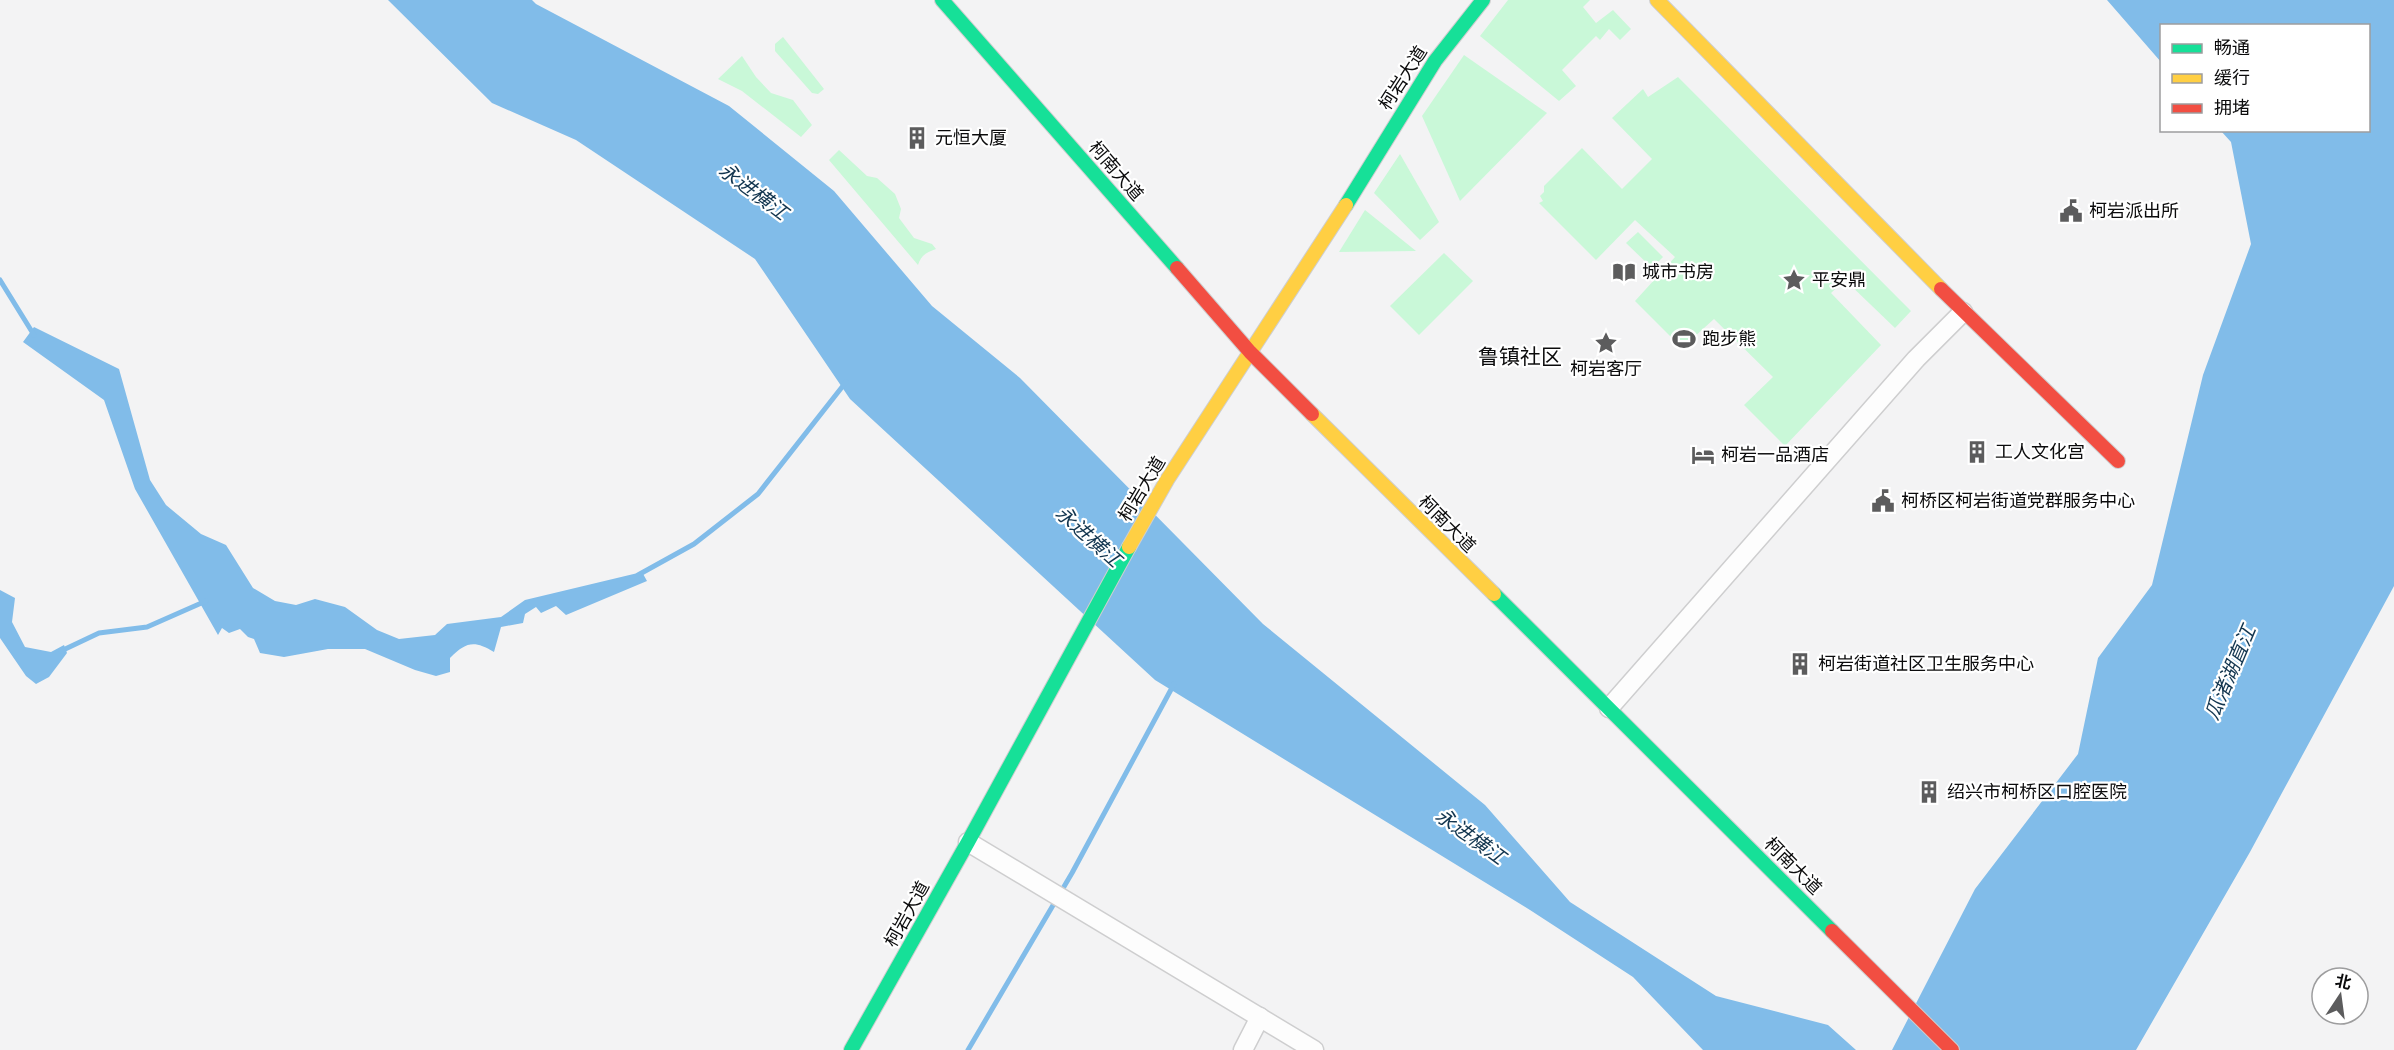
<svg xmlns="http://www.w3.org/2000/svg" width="2394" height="1050" viewBox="0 0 2394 1050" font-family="'Varela Round','Noto Sans SC',sans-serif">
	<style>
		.green { fill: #c9f8d8 }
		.water { fill: #81bce9 }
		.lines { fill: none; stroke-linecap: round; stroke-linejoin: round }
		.stream { stroke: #81bce9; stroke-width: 5 }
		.street-casing { stroke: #cececf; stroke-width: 21 }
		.fast-casing { stroke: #cececf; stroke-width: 16 }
		.slow-casing { stroke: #cececf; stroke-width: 16 }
		.jam-casing { stroke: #cececf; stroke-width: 16 }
		.street { stroke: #fdfdfd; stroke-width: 18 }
		.fast { stroke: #16e098; stroke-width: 14 }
		.slow { stroke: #ffcf43; stroke-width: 14 }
		.jam { stroke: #f24e42; stroke-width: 14 }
		.labels { text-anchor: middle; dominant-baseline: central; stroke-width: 4.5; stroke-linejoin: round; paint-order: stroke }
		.street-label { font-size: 18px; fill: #0b0b0c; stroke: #fff }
		.poi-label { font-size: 18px; fill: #0b0b0c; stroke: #fff; text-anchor: start }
		.water-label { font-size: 20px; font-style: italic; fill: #12354f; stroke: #fff }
		.quarter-label { font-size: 21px; fill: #0b0b0c; stroke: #fff }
	</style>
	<rect width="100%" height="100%" fill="#f3f3f4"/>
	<g class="green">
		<polygon points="1508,0 1590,0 1583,7 1596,23 1613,10 1631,29 1620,40 1609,29 1600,40 1596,36 1562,70 1576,86 1559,101 1480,36"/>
		<polygon points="783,37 824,89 818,94 812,93 775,51 775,44"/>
		<polygon points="1464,55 1547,113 1460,201 1422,116"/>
		<polygon points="742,56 756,77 771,93 793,100 812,125 801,137 742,91 718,79"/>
		<polygon points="1678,77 1911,311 1895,328 1845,280 1831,293 1881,345 1785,446 1744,405 1773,377 1714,319 1682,348 1635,301 1675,257 1635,220 1596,260 1539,203 1543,201 1540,196 1544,192 1544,186 1582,148 1622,189 1652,159 1612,118 1643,89 1648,97"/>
		<path d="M839 150 867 176 877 178 895 194 901 209 899 218 914 238 932 244 936 249C927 252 921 255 918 265L829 160Z"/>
		<polygon points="1400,154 1439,222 1420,240 1374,193"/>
		<polygon points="1365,210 1416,251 1339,252"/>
		<polygon points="1638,232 1663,257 1652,268 1626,243"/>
		<polygon points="1444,253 1473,281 1419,335 1390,306"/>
	</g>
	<g class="water">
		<polygon points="388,0 532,0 536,4 729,106 834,191 932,306 1020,378 1263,624 1485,805 1570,902 1716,996 1828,1025 1856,1050 1703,1050 1633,977 1530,910 1155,680 850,399 755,259 576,140 492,103"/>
		<polygon points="2107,0 2394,0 2394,586 2250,852 2136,1050 1892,1050 1975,889 2078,754 2098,658 2152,585 2203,375 2251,244 2231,142 2221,131 2368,130 2368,26 2162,26 2161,62"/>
		<path d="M34 327 119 369 150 480 166 505 201 534 226 545 253 588 275 601 296 605 315 599 345 607 377 630 399 639 435 635 447 624 501 617 525 600 642 572 647 581 566 615 556 606 541 613 536 607 525 614 523 623 501 627 494 652C474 640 466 642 450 658V672L436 676 415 670 365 649H328L284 657 260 653 254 639 248 637 240 629 229 633 222 628 218 635 135 489 104 400 23 342Z"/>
		<polygon points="0,590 15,598 12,622 25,647 51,652 64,645 67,653 49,677 36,684 26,676 0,638"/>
	</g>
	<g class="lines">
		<g class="stream">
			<polyline points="0,280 34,335"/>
			<polyline points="638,575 694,544 758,494 846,382"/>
			<polyline points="61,651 99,633 147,627 206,601"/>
			<polyline points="968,1050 1072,873 1174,684"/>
		</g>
		<g class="street-casing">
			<g id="street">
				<polyline points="1609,708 1916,359 1963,312"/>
				<polyline points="968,842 1314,1050"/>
				<polyline points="1243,1050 1260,1017"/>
			</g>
		</g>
		<g class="fast-casing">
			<g id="fast">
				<polyline points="942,0 1177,268"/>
				<polyline points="1346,205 1435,61 1483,0"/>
				<polyline points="1494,594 1832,931"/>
				<polyline points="851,1050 968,842 1129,547"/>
			</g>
		</g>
		<g class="slow-casing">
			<g id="slow">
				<polyline points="1657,0 1941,289"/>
				<polyline points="1312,414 1494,594"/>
				<polyline points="1129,547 1167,480 1346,205"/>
			</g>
		</g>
		<g class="jam-casing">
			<g id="jam">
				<polyline points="1177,268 1250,352 1312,414"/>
				<polyline points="1941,289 2118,461"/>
				<polyline points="1832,931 1952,1050"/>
			</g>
		</g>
		<use href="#street" class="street"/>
		<use href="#fast" class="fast"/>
		<use href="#slow" class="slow"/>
		<use href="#jam" class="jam"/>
	</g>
	<defs>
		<g id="building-bare" transform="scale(1.8)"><path d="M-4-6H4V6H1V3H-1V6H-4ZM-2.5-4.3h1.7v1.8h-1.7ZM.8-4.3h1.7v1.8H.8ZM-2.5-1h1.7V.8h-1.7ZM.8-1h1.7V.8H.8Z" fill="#5c5c5d" stroke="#fff" stroke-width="2.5" paint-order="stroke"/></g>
		<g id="civic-bare" transform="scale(1.8)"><path d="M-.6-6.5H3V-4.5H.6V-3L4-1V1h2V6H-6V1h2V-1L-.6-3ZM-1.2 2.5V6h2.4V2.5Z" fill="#5c5c5d" stroke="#fff" stroke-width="2.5" paint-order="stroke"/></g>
		<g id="library-bare" transform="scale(1.8)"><path d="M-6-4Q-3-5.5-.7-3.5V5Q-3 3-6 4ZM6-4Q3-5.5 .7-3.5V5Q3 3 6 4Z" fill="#5c5c5d" stroke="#fff" stroke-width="2.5" paint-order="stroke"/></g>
		<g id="sight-bare" transform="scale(1.8)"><path d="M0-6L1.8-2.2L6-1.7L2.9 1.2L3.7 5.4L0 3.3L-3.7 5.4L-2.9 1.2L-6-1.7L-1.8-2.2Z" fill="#5c5c5d" stroke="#fff" stroke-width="2.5" paint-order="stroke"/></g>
		<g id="stadium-bare" transform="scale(1.8)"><path d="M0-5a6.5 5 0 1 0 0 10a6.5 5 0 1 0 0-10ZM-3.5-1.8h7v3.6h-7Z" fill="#5c5c5d" stroke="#fff" stroke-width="2.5" paint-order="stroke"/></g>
		<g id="hotel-bare" transform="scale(1.8)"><path d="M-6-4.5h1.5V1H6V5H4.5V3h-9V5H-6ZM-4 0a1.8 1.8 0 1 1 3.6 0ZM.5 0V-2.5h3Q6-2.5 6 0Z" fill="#5c5c5d" stroke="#fff" stroke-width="2.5" paint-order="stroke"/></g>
	</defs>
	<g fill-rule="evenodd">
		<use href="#building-bare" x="917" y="138"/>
		<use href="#civic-bare" x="2071" y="211"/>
		<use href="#library-bare" x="1624" y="272"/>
		<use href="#sight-bare" x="1794" y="280"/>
		<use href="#stadium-bare" x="1684" y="339"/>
		<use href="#sight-bare" x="1606" y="343"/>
		<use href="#building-bare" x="1977" y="452"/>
		<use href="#hotel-bare" x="1703" y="455"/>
		<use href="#civic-bare" x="1883" y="501"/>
		<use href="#building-bare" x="1800" y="664"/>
		<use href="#building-bare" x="1929" y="792"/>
	</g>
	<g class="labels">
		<g class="street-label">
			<text transform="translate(1403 78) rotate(-57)">柯岩大道</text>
			<text transform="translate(1116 171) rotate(49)">柯南大道</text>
			<text transform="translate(1142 489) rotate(-59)">柯岩大道</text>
			<text transform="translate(1447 524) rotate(45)">柯南大道</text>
			<text transform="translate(1793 866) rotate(45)">柯南大道</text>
			<text transform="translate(907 914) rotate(-61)">柯岩大道</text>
		</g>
		<g class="poi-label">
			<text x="935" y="138">元恒大厦</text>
			<text x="2089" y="211">柯岩派出所</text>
			<text x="1642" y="272">城市书房</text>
			<text x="1812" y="280">平安鼎</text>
			<text x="1702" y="339">跑步熊</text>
			<text x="1606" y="369" text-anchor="middle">柯岩客厅</text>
			<text x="1995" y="452">工人文化宫</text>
			<text x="1721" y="455">柯岩一品酒店</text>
			<text x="1901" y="501">柯桥区柯岩街道党群服务中心</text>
			<text x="1818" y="664">柯岩街道社区卫生服务中心</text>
			<text x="1947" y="792">绍兴市柯桥区口腔医院</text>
		</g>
		<g class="water-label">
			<text transform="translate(753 192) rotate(37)">永进横江</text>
			<text transform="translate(1088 537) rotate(42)">永进横江</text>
			<text transform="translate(2231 673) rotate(-67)">瓜渚湖直江</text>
			<text transform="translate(1470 837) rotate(36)">永进横江</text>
		</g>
		<g class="quarter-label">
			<text x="1520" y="357">鲁镇社区</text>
		</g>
	</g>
	<rect x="2160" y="24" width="210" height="108" fill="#ffffff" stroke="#9d9d9e" stroke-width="1.5"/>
	<rect x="2172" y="44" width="30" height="9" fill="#16e098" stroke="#9d9d9e" stroke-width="1.5"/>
	<text x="2214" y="54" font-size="18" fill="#0b0b0c">畅通</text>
	<rect x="2172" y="74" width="30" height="9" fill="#ffcf43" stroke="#9d9d9e" stroke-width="1.5"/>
	<text x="2214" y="84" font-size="18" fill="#0b0b0c">缓行</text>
	<rect x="2172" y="104" width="30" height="9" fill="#f24e42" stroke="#9d9d9e" stroke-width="1.5"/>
	<text x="2214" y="114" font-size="18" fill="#0b0b0c">拥堵</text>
	<g transform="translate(2340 996) rotate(13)"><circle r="28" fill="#ffffff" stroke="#9d9d9e" stroke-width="1.5"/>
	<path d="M0-4.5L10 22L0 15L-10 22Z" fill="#5c5c5d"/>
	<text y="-9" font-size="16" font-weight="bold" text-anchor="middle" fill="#0b0b0c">北</text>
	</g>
</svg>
